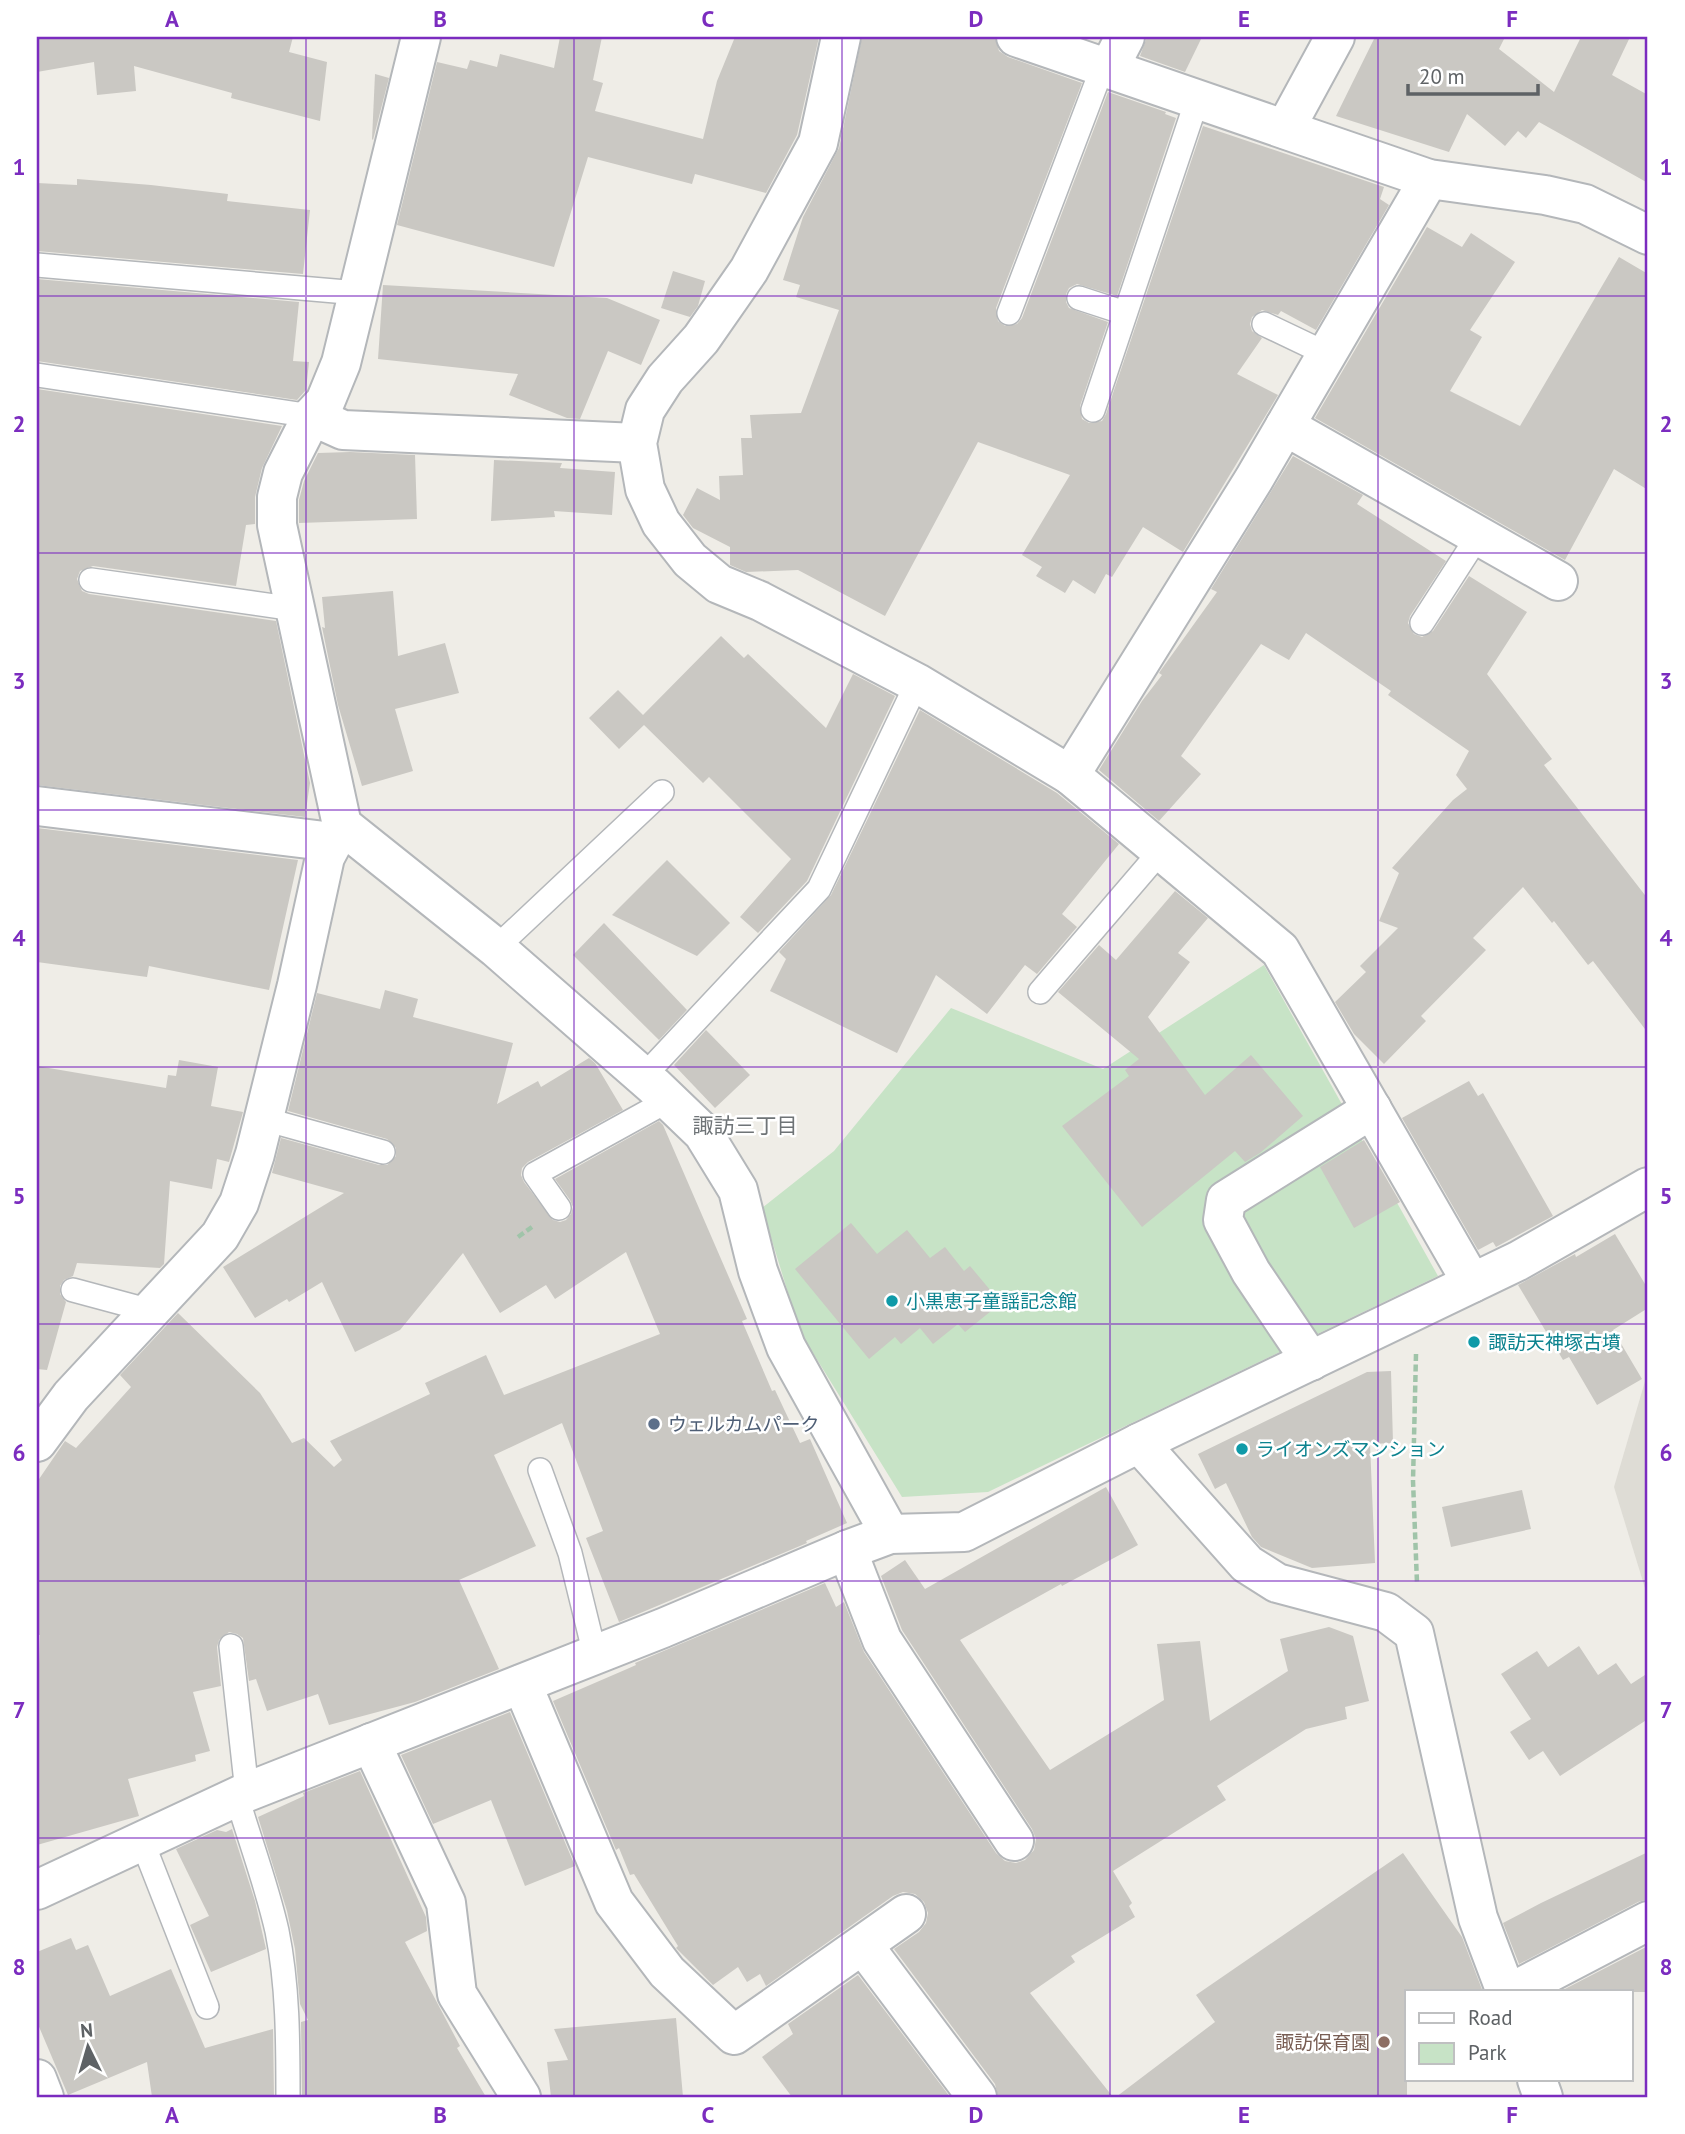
<svg xmlns="http://www.w3.org/2000/svg" width="1685" height="2134" viewBox="0 0 1685 2134" font-family="'PT Sans','Noto Sans JP',sans-serif">
	<style>
		.education { fill: #dedcd5 }
		.green { fill: #c7e3c6 }
		.building { fill: #cac8c3 }
		.lines { fill: none; stroke-linecap: round; stroke-linejoin: round }
		.service-casing { stroke: #b4b7ba; stroke-width: 26 }
		.minor-casing { stroke: #b4b7ba; stroke-width: 42 }
		.path { stroke: #a0c4a9; stroke-width: 4.5; stroke-dasharray: 7 3.5; stroke-linecap: butt }
		.service { stroke: #fff; stroke-width: 23 }
		.minor { stroke: #fff; stroke-width: 38 }
		.grid { fill: none; stroke: #7b2cbf; stroke-width: 2; stroke-opacity: 0.55 }
		.culture-dot { fill: #0f9aa8; stroke: #fff; stroke-width: 2.5 }
		.service-dot { fill: #5c6f8a; stroke: #fff; stroke-width: 2.5 }
		.education-dot { fill: #8d6e63; stroke: #fff; stroke-width: 2.5 }
		.labels { text-anchor: middle; dominant-baseline: central; stroke-width: 5; stroke-linejoin: round; paint-order: stroke }
		.culture-label { font-size: 19px; fill: #0d838f; stroke: #fff; text-anchor: start }
		.service-label { font-size: 19px; fill: #4e5e75; stroke: #fff; text-anchor: start }
		.education-label { font-size: 19px; fill: #785e54; stroke: #fff; text-anchor: end }
		.neighbourhood-label { font-size: 21px; fill: #6f7477; stroke: #fff }
		.neatline { fill: none; stroke: #7b2cbf; stroke-width: 2.5 }
		.grid-label { font-size: 23px; text-anchor: middle; font-weight: bold; fill: #7b2cbf }
	</style>
	<rect width="100%" height="100%" fill="#efede7"/>
	<polygon class="education" points="1648,1371 1648,1598 1614,1487"/>
	<polygon class="green" points="1264,965 1438,1276 988,1492 902,1497 800,1332 762,1208 834,1151 951,1008 1103,1069"/>
	<g class="building">
		<polygon points="37,37 293,37 289,52 327,62 320,121 231,98 232,93 134,66 136,91 97,95 94,62 37,72"/>
		<polygon points="560,37 602,37 593,80 603,83 595,111 703,139 717,81 735,37 819,37 797,135 766,193 695,174 692,184 588,157 554,267 397,225 437,62 467,69 470,60 497,67 500,54 554,68"/>
		<polygon points="862,37 995,37 999,51 1008,57 1082,83 996,308 998,321 1005,326 1017,324 1022,318 1108,92 1166,112 1165,114 1176,118 1117,296 1077,284 1069,288 1066,294 1066,302 1069,308 1108,322 1080,406 1082,419 1089,423 1102,421 1106,414 1203,126 1384,187 1380,199 1389,205 1316,330 1281,311 1278,315 1262,310 1252,317 1250,324 1252,331 1262,338 1237,374 1278,395 1183,552 1143,527 1112,577 1106,574 1095,594 1073,580 1065,593 1036,576 1042,567 1022,555 1070,475 978,442 885,616 798,570 746,572 730,565 730,547 693,528 683,515 697,488 720,500 719,476 743,475 741,438 752,438 750,415 801,413 839,310 796,297 800,285 783,280 803,217 839,148"/>
		<polygon points="1147,37 1202,37 1185,72 1140,56"/>
		<polygon points="1375,37 1505,37 1499,49 1554,92 1581,37 1630,37 1612,75 1648,95 1648,183 1539,122 1526,138 1518,131 1505,146 1467,114 1449,152 1336,116"/>
		<polygon points="375,74 389,78 373,140 372,139"/>
		<polygon points="77,179 151,185 228,194 227,201 310,210 303,274 37,251 37,183 77,185"/>
		<polygon points="1427,227 1462,247 1471,233 1515,262 1470,330 1482,337 1450,391 1520,426 1619,257 1648,274 1648,490 1614,469 1565,560 1315,418"/>
		<polygon points="673,271 705,281 698,306 690,317 661,308"/>
		<polygon points="37,279 299,302 293,361 309,362 306,390 297,400 37,361"/>
		<polygon points="383,285 607,298 660,320 641,365 608,351 580,419 567,418 509,395 518,374 378,359"/>
		<polygon points="37,389 282,426 262,468 255,497 255,524 246,525 236,586 93,566 80,571 77,579 82,591 89,594 276,621 310,783 305,817 37,785"/>
		<polygon points="350,452 415,455 417,519 299,523 299,500 304,481 318,453"/>
		<polygon points="1293,456 1363,495 1357,504 1446,561 1410,616 1408,623 1414,634 1422,637 1433,631 1469,576 1527,612 1487,674 1552,759 1544,765 1648,899 1648,1033 1593,961 1588,965 1554,921 1552,923 1523,887 1473,938 1486,950 1421,1016 1426,1021 1384,1064 1354,1034 1335,1002 1366,972 1360,966 1398,928 1379,921 1399,873 1392,868 1453,800 1467,789 1456,775 1469,751 1388,695 1391,691 1306,633 1289,660 1261,644 1181,756 1201,774 1159,821 1099,770 1142,701 1162,675 1159,673 1161,670 1217,592 1211,589"/>
		<polygon points="494,460 562,463 560,468 615,472 612,515 554,511 555,517 491,521"/>
		<polygon points="393,591 398,656 445,643 459,693 395,709 413,771 362,786 338,705 322,627 325,628 322,597"/>
		<polygon points="721,636 744,658 748,654 826,728 853,674 895,696 807,881 758,933 740,917 791,859 709,777 703,783 644,725 619,749 589,718 618,690 643,715"/>
		<polygon points="920,710 1057,793 1119,844 1062,914 1077,927 1037,974 1025,965 987,1014 936,975 897,1053 770,991 786,959 779,952 831,895"/>
		<polygon points="37,828 298,860 269,990 149,966 147,977 37,962"/>
		<polygon points="667,860 730,923 697,956 612,915"/>
		<polygon points="1175,891 1208,918 1178,953 1190,962 1148,1017 1205,1095 1251,1055 1303,1116 1260,1153 1245,1162 1235,1151 1142,1227 1062,1126 1129,1076 1125,1070 1139,1059 1058,992 1099,945 1116,960"/>
		<polygon points="604,923 687,1010 659,1040 573,955"/>
		<polygon points="385,990 418,999 413,1017 513,1043 497,1104 538,1081 541,1087 589,1058 595,1063 623,1110 528,1162 522,1168 521,1175 524,1182 553,1220 560,1222 566,1220 571,1214 573,1207 570,1200 555,1179 659,1121 663,1125 747,1319 742,1321 772,1391 775,1390 800,1443 810,1439 847,1523 806,1541 807,1543 619,1622 586,1538 603,1531 562,1423 494,1455 536,1546 459,1580 499,1669 415,1702 329,1725 318,1694 267,1711 256,1679 249,1681 243,1638 237,1634 229,1632 219,1640 217,1647 221,1686 193,1692 210,1751 195,1755 196,1761 128,1779 139,1816 37,1845 37,1722 40,1635 37,1635 37,1482 65,1441 76,1448 131,1387 120,1375 178,1313 260,1393 292,1443 304,1438 334,1467 342,1460 330,1441 430,1394 425,1383 486,1355 504,1395 660,1334 626,1252 555,1299 546,1285 500,1313 463,1253 400,1330 355,1352 322,1282 289,1302 287,1299 255,1318 223,1267 344,1193 272,1173 281,1138 379,1165 387,1165 396,1156 396,1148 387,1139 288,1111 317,993 380,1009"/>
		<polygon points="706,1030 750,1075 715,1108 674,1065"/>
		<polygon points="179,1060 218,1067 211,1106 243,1112 229,1162 217,1159 212,1189 170,1181 164,1264 160,1268 77,1263 73,1276 64,1280 60,1286 60,1294 66,1302 47,1370 37,1369 37,1066 166,1088 168,1075 176,1076"/>
		<polygon points="1469,1081 1478,1096 1483,1093 1553,1216 1496,1247 1493,1242 1478,1250 1402,1118"/>
		<polygon points="1364,1140 1400,1202 1354,1228 1320,1167"/>
		<polygon points="851,1223 877,1254 907,1230 930,1258 945,1247 964,1271 970,1266 1001,1303 965,1332 958,1324 933,1344 920,1328 901,1344 895,1337 869,1359 795,1269"/>
		<polygon points="1615,1234 1648,1289 1648,1308 1613,1330 1642,1379 1597,1405 1569,1357 1563,1360 1518,1285 1575,1254 1576,1257"/>
		<polygon points="1391,1371 1393,1443 1370,1444 1375,1563 1312,1568 1261,1547 1252,1537 1226,1483 1215,1489 1198,1454 1367,1372"/>
		<polygon points="1106,1487 1138,1545 1062,1586 1061,1584 960,1640 1050,1770 1164,1700 1157,1644 1200,1641 1210,1721 1288,1671 1280,1639 1329,1627 1353,1636 1369,1701 1345,1707 1347,1719 1306,1729 1217,1786 1226,1800 1113,1871 1132,1903 1129,1906 1135,1917 1071,1956 1075,1962 1030,1993 1113,2097 998,2097 995,2084 894,1949 919,1932 926,1923 928,1913 924,1902 915,1894 903,1892 893,1896 766,1986 760,1974 747,1982 738,1967 713,1985 676,1948 678,1946 634,1874 630,1875 619,1848 616,1850 553,1701 627,1669 636,1665 635,1663 825,1583 836,1607 844,1602 864,1652 996,1853 1005,1861 1016,1863 1025,1860 1034,1850 1036,1839 1032,1829 902,1630 881,1576 905,1560 925,1589"/>
		<polygon points="1522,1490 1531,1529 1451,1547 1442,1507"/>
		<polygon points="1579,1646 1598,1675 1616,1663 1631,1684 1648,1673 1648,1719 1560,1776 1543,1751 1529,1760 1510,1732 1531,1719 1501,1674 1537,1651 1548,1667"/>
		<polygon points="510,1712 575,1866 525,1886 491,1800 433,1824 401,1755"/>
		<polygon points="360,1771 426,1917 427,1931 405,1942 460,2046 457,2048 486,2097 302,2097 301,2022 308,2020 300,2004 295,1949 287,1911 258,1817 304,1796 303,1793"/>
		<polygon points="232,1829 255,1901 266,1949 211,1972 190,1925 209,1916 176,1849 217,1830 226,1832"/>
		<polygon points="1648,1852 1648,1899 1638,1902 1519,1964 1503,1923 1541,1903"/>
		<polygon points="1403,1853 1462,1937 1483,1992 1407,1992 1407,2097 1116,2097 1215,2022 1196,1995"/>
		<polygon points="71,1938 76,1950 88,1945 110,1996 171,1969 205,2048 273,2029 274,2097 152,2097 147,2062 68,2095 37,2022 37,1952"/>
		<polygon points="1648,1946 1648,1992 1559,1992"/>
		<polygon points="858,1975 950,2097 792,2097 762,2057 793,2034 788,2024"/>
		<polygon points="676,2018 683,2097 551,2097 547,2062 568,2060 554,2029"/>
	</g>
	<g class="lines">
		<g class="service-casing">
			<g id="service">
				<polyline points="37,265 358,293"/>
				<polyline points="1079,298 1125,313"/>
				<polyline points="1009,313 1103,66"/>
				<polyline points="1264,324 1327,354"/>
				<polyline points="37,375 312,416"/>
				<polyline points="1093,410 1197,100"/>
				<polyline points="91,580 295,609"/>
				<polyline points="1422,623 1478,536"/>
				<polyline points="496,948 662,792"/>
				<polyline points="1040,992 1160,852"/>
				<polyline points="643,1077 819,889 917,683"/>
				<polyline points="264,1119 383,1152"/>
				<polyline points="559,1208 535,1174 669,1100"/>
				<polyline points="73,1290 151,1311"/>
				<polyline points="540,1470 570,1553 595,1655"/>
				<polyline points="231,1646 247,1792"/>
				<path d="M237 1797C250 1841 267 1886 277 1931 288 1985 288 2042 288 2097"/>
				<polyline points="142,1841 207,2007"/>
			</g>
		</g>
		<g class="minor-casing">
			<g id="minor">
				<polyline points="421,37 341,363 325,402 312,416 283,473 277,497 277,525 342,825 496,948 654,1086 703,1133 738,1190 758,1271 786,1347 890,1534"/>
				<polyline points="841,37 818,143 749,270 701,339 665,379 645,410 637,443 645,489 661,523 690,560 719,584 760,601 917,683 1070,775 1280,950 1472,1283"/>
				<polyline points="1016,37 1429,179 1545,195 1585,204 1648,235"/>
				<polyline points="1109,68 1125,37"/>
				<polyline points="1285,129 1335,37"/>
				<polyline points="312,416 343,430 637,443"/>
				<polyline points="1285,426 1558,581"/>
				<polyline points="1070,775 1254,479 1429,179"/>
				<polyline points="37,806 333,842"/>
				<polyline points="1311,1361 1251,1272 1223,1220 1226,1200 1372,1109"/>
				<polyline points="37,1442 71,1396 220,1236 239,1203 255,1154 297,985 325,857 342,825"/>
				<polyline points="1139,1443 1247,1564 1277,1583 1386,1612 1414,1633 1478,1918 1506,1992"/>
				<polyline points="847,1550 882,1640 1014,1841"/>
				<polyline points="522,1684 614,1902 667,1972 734,2035 906,1914"/>
				<polyline points="371,1743 446,1903 457,1994 521,2097"/>
				<polyline points="37,1890 247,1792 663,1628 847,1550 890,1534 964,1532 1139,1443 1518,1261 1648,1187"/>
				<polyline points="863,1945 977,2097"/>
				<polyline points="1512,1992 1648,1921"/>
				<polyline points="37,2079 44,2097"/>
				<polyline points="1537,2080 1543,2097"/>
			</g>
		</g>
		<g class="path">
			<polyline points="518,1237 532,1227"/>
			<polyline points="1416,1354 1413,1481 1417,1583"/>
		</g>
		<use href="#service" class="service"/>
		<use href="#minor" class="minor"/>
	</g>
	<path class="grid" d="M306 37V2097M574 37V2097M842 37V2097M1110 37V2097M1378 37V2097M37 296H1648M37 553H1648M37 810H1648M37 1067H1648M37 1324H1648M37 1581H1648M37 1838H1648"/>
	<g class="culture-dot">
		<circle cx="892" cy="1301" r="7"/>
		<circle cx="1474" cy="1342" r="7"/>
		<circle cx="1242" cy="1449" r="7"/>
	</g>
	<circle class="service-dot" cx="654" cy="1424" r="7"/>
	<circle class="education-dot" cx="1384" cy="2042" r="7"/>
	<g class="labels">
		<g class="culture-label">
			<text x="906" y="1301">小黒恵子童謡記念館</text>
			<text x="1488" y="1342">諏訪天神塚古墳</text>
			<text x="1256" y="1449">ライオンズマンション</text>
		</g>
		<g class="service-label">
			<text x="668" y="1424">ウェルカムパーク</text>
		</g>
		<g class="education-label">
			<text x="1370" y="2042">諏訪保育園</text>
		</g>
		<g class="neighbourhood-label">
			<text x="745" y="1125">諏訪三丁目</text>
		</g>
	</g>
	<rect width="1685" height="2134" fill="none" stroke="#ffffff" stroke-width="77"/>
	<rect x="1405" y="1990" width="228" height="91" fill="#ffffff" stroke="#bfc0c1" stroke-width="2"/>
	<rect x="1419" y="2013" width="35" height="10" fill="#ffffff" stroke="#bfc0c1" stroke-width="2"/>
	<text x="1468" y="2025" font-size="21" fill="#5e6265">Road</text>
	<rect x="1419" y="2043" width="35" height="21" fill="#c7e3c6" stroke="#bfc0c1" stroke-width="2"/>
	<text x="1468" y="2060" font-size="21" fill="#5e6265">Park</text>
	<g transform="translate(88 2047) rotate(355)" stroke="#ffffff" stroke-width="5" paint-order="stroke">
	<path d="M0-5L12 26L0 18L-12 26Z" fill="#5e6265"/>
	<text y="-10" font-size="19" font-weight="bold" text-anchor="middle" fill="#5e6265">N</text>
	</g>
	<path d="M1408 84v10h130v-10" fill="none" stroke="#5e6265" stroke-width="3.5"/>
	<text x="1419" y="84" font-size="21" fill="#5e6265" stroke="#ffffff" stroke-width="5" paint-order="stroke">20 m</text>
	<rect x="38" y="38" width="1608" height="2058" class="neatline"/>
	<g class="grid-label">
		<text x="172" y="27">A</text>
		<text x="440" y="27">B</text>
		<text x="708" y="27">C</text>
		<text x="976" y="27">D</text>
		<text x="1244" y="27">E</text>
		<text x="1512" y="27">F</text>
		<text x="19" y="175">1</text>
		<text x="1666" y="175">1</text>
		<text x="19" y="432">2</text>
		<text x="1666" y="432">2</text>
		<text x="19" y="689">3</text>
		<text x="1666" y="689">3</text>
		<text x="19" y="946">4</text>
		<text x="1666" y="946">4</text>
		<text x="19" y="1204">5</text>
		<text x="1666" y="1204">5</text>
		<text x="19" y="1461">6</text>
		<text x="1666" y="1461">6</text>
		<text x="19" y="1718">7</text>
		<text x="1666" y="1718">7</text>
		<text x="19" y="1975">8</text>
		<text x="1666" y="1975">8</text>
		<text x="172" y="2123">A</text>
		<text x="440" y="2123">B</text>
		<text x="708" y="2123">C</text>
		<text x="976" y="2123">D</text>
		<text x="1244" y="2123">E</text>
		<text x="1512" y="2123">F</text>
	</g>
</svg>
